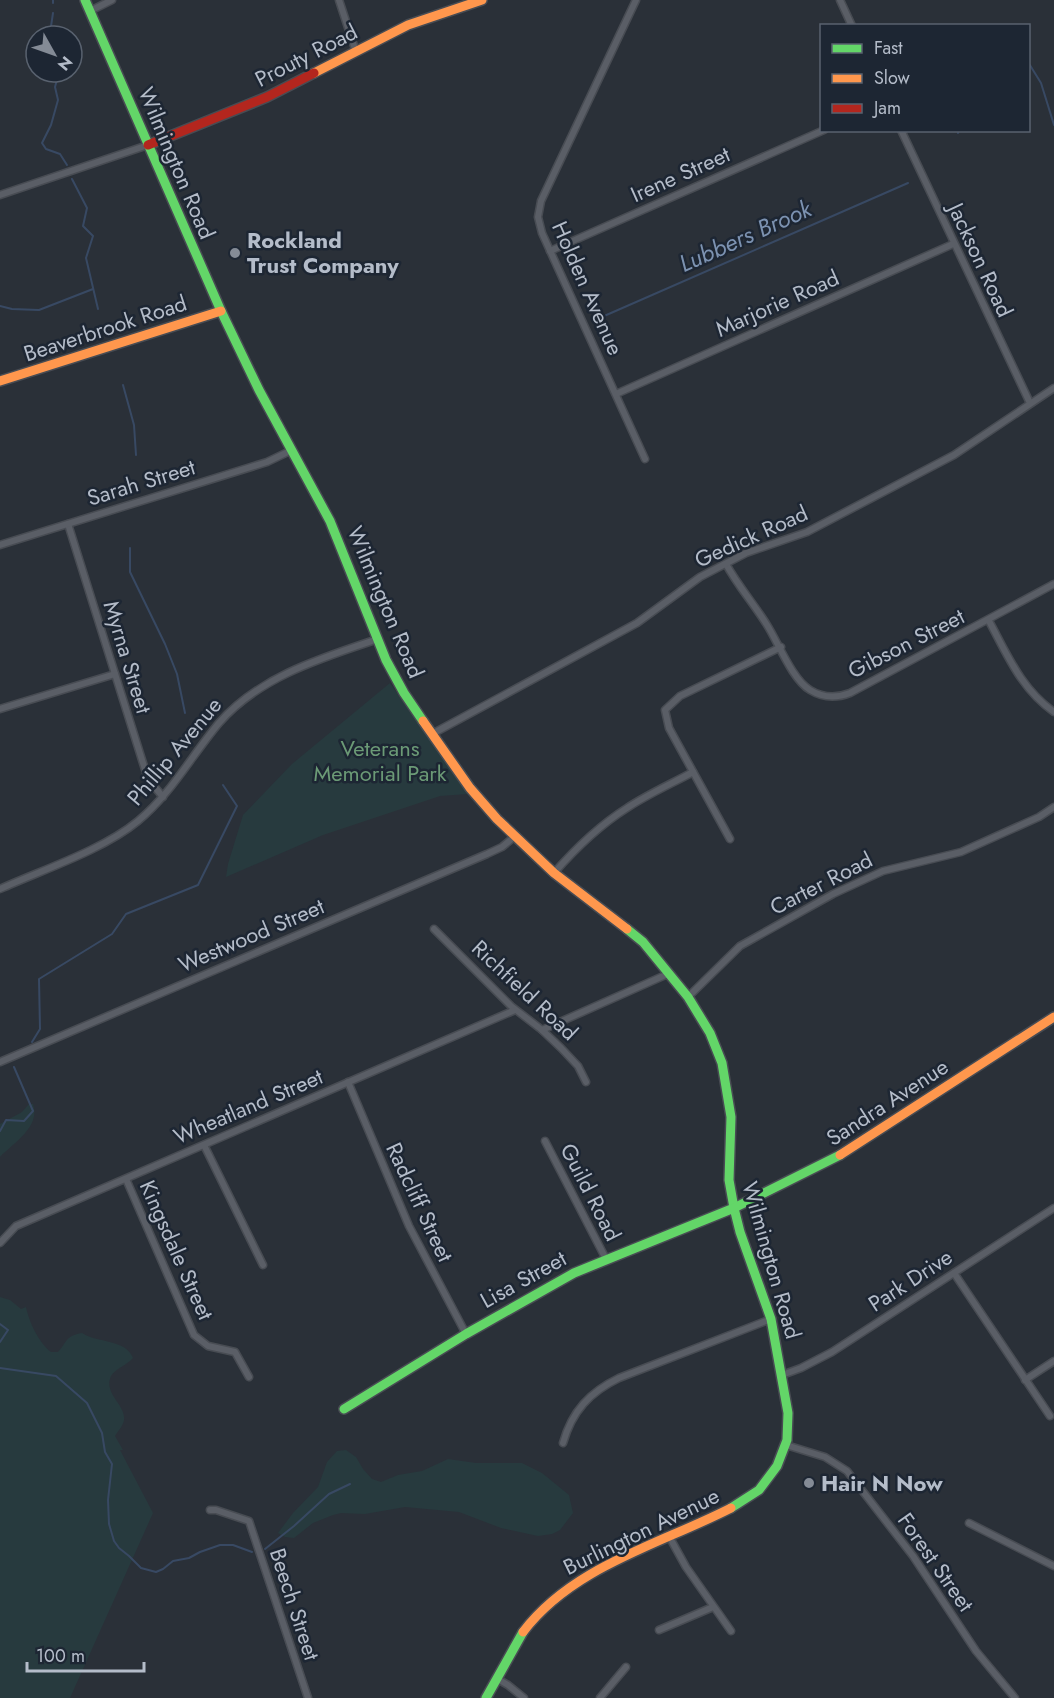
<svg xmlns="http://www.w3.org/2000/svg" width="1054" height="1698" viewBox="0 0 1054 1698" font-family="Jost,sans-serif">
	<style>
		.green { fill: #273a3e }
		.lines { fill: none; stroke-linecap: round; stroke-linejoin: round }
		.stream { stroke: #384963; stroke-width: 2 }
		.street-casing { stroke: #484c53; stroke-width: 9 }
		.fast-casing { stroke: #484c53; stroke-width: 12 }
		.slow-casing { stroke: #484c53; stroke-width: 12 }
		.jam-casing { stroke: #484c53; stroke-width: 12 }
		.street { stroke: #5a5e66; stroke-width: 6 }
		.fast { stroke: #63d668; stroke-width: 9 }
		.slow { stroke: #ff974d; stroke-width: 9 }
		.jam { stroke: #b3261e; stroke-width: 9 }
		.poi-dot { fill: #848b96; stroke: #1d2633; stroke-width: 2 }
		.labels { text-anchor: middle; dominant-baseline: central; stroke-width: 5; stroke-linejoin: round; paint-order: stroke }
		.street-label { font-size: 22px; fill: #b4bcc9; stroke: #1d2633 }
		.poi-label { font-size: 22px; font-weight: bold; fill: #b4bcc9; stroke: #1d2633; text-anchor: start }
		.park-label { font-size: 22px; fill: #6b9a76; stroke: #1d2633 }
		.water-label { font-size: 24px; font-style: italic; fill: #7c92b1; stroke: #1d2633 }
	</style>
	<rect width="100%" height="100%" fill="#2a3038"/>
	<g class="green">
		<polygon points="390,683 468,794 440,796 323,835 226,877 228,864 243,815 292,764"/>
		<path d="M29 1104H33C41 1127 13 1143 0 1157V1124L22 1112Z"/>
		<path d="M0 1297 10 1300 21 1309 26 1307C29 1322 39 1343 51 1352H58C68 1341 65 1336 82 1333 97 1343 126 1339 133 1358 127 1365 115 1369 111 1376 103 1394 126 1405 124 1420 123 1426 118 1431 115 1436L123 1450H120L153 1513 70 1698H0Z"/>
		<polygon points="346,1450 356,1457 363,1469 372,1479 381,1482 398,1475 422,1471 448,1459 476,1463 522,1463 542,1473 569,1495 573,1513 560,1530 552,1534 538,1536 501,1528 459,1512 405,1507 365,1514 341,1513 333,1515 313,1523 294,1538 285,1537 278,1533 293,1513 318,1487 327,1462 337,1451"/>
	</g>
	<g class="lines">
		<g class="stream">
			<polyline points="53,3 53,0"/>
			<polyline points="52,36 50,33 53,13"/>
			<polyline points="1028,62 1041,83 1054,125"/>
			<polyline points="59,72 55,87 58,100 51,125 42,143 46,149 60,154 67,165"/>
			<polyline points="958,133 959,130"/>
			<polyline points="72,179 87,208 83,226 93,236 86,258 98,309"/>
			<polyline points="0,306 12,309 39,310 93,289"/>
			<polyline points="595,320 908,183"/>
			<polyline points="123,385 134,425 136,455"/>
			<polyline points="130,548 130,572 165,644 177,674 185,713"/>
			<polyline points="32,1042 40,1029 39,979 112,934 126,914 198,885 237,806 223,785"/>
			<polyline points="0,1131 6,1120 24,1121 33,1111 14,1067"/>
			<polyline points="0,1324 8,1330 0,1342"/>
			<polyline points="0,1368 56,1376 87,1403 102,1433 105,1452 112,1464 108,1500 109,1524 114,1541 119,1548 129,1556 141,1568 156,1572 163,1569 173,1561 189,1558 200,1552 220,1545 233,1545 252,1552"/>
			<polyline points="265,1549 294,1526 329,1494 350,1484"/>
		</g>
		<g class="street-casing">
			<g id="street">
				<polyline points="339,0 356,52"/>
				<polyline points="636,0 541,201 538,217 542,233 645,459"/>
				<polyline points="840,0 852,26"/>
				<polyline points="90,11 112,0"/>
				<polyline points="901,130 1030,403"/>
				<polyline points="0,195 148,145"/>
				<polyline points="550,251 824,130"/>
				<polyline points="616,394 953,244"/>
				<polyline points="68,524 148,779 163,797"/>
				<polyline points="0,545 267,462 292,450"/>
				<path d="M726 564C738 586 754 604 767 625 779 644 792 679 810 690 823 698 837 698 850 693L1054 584"/>
				<path d="M989 621C1007 654 1021 689 1054 712"/>
				<polyline points="0,709 115,674"/>
				<polyline points="432,734 637,623 700,577 746,553 807,532 954,455 1054,388"/>
				<polyline points="730,839 669,728 665,710 680,696 781,647"/>
				<path d="M554 873C575 849 600 825 627 808 648 794 671 784 693 772"/>
				<path d="M0 889C42 870 103 850 138 821 171 794 192 755 219 723 259 677 321 658 378 639"/>
				<polyline points="434,929 511,1006 542,1030 561,1048 578,1066 586,1082"/>
				<polyline points="688,997 740,946 833,894 883,871 961,852 1039,817 1054,807"/>
				<polyline points="542,1030 670,973"/>
				<polyline points="0,1062 487,854 502,847 514,837"/>
				<polyline points="348,1082 409,1226 466,1334"/>
				<polyline points="545,1141 606,1259"/>
				<polyline points="204,1145 263,1265"/>
				<polyline points="126,1179 194,1335 208,1346 235,1352 249,1377"/>
				<polyline points="0,1243 16,1226 515,1010"/>
				<polyline points="954,1273 1050,1416"/>
				<polyline points="782,1375 801,1368 832,1352 1054,1208"/>
				<polyline points="1025,1380 1054,1361"/>
				<path d="M563 1443C572 1411 590 1392 619 1378L771 1319"/>
				<polyline points="786,1445 825,1457 847,1471 913,1556 976,1651 1015,1698"/>
				<polyline points="210,1510 216,1510 249,1521 308,1698"/>
				<polyline points="969,1523 1054,1566"/>
				<polyline points="670,1538 686,1567 731,1631"/>
				<polyline points="659,1630 713,1607"/>
				<polyline points="496,1678 508,1685 524,1698"/>
				<polyline points="600,1698 626,1667"/>
			</g>
		</g>
		<g class="fast-casing">
			<g id="fast">
				<polyline points="85,0 221,311 259,390 330,521 386,660 404,693 423,721"/>
				<polyline points="627,929 643,942 688,997 710,1033 722,1063 731,1117 729,1180 734,1208 740,1232 771,1319 788,1413 787,1440 777,1466 759,1490 731,1508"/>
				<polyline points="344,1409 466,1334 574,1273 734,1208 840,1155"/>
				<polyline points="486,1698 523,1632"/>
			</g>
		</g>
		<g class="slow-casing">
			<g id="slow">
				<polyline points="314,73 408,25 482,0"/>
				<polyline points="0,381 221,311"/>
				<polyline points="423,721 470,788 497,819 554,873 627,929"/>
				<polyline points="840,1155 1054,1017"/>
				<path d="M523 1632C573 1566 661 1544 731 1508"/>
			</g>
		</g>
		<g class="jam-casing">
			<polyline id="jam" points="148,145 267,97 314,73"/>
		</g>
		<use href="#street" class="street"/>
		<use href="#fast" class="fast"/>
		<use href="#slow" class="slow"/>
		<use href="#jam" class="jam"/>
	</g>
	<g class="poi-dot">
		<circle cx="235" cy="253" r="6"/>
		<circle cx="809" cy="1483" r="6"/>
	</g>
	<g class="labels">
		<g class="street-label">
			<text transform="translate(306 55) rotate(-27)">Prouty Road</text>
			<text transform="translate(177 163) rotate(67)">Wilmington Road</text>
			<text transform="translate(680 174) rotate(-24)">Irene Street</text>
			<text transform="translate(981 260) rotate(65)">Jackson Road</text>
			<text transform="translate(588 288) rotate(66)">Holden Avenue</text>
			<text transform="translate(777 303) rotate(-24)">Marjorie Road</text>
			<text transform="translate(105 328) rotate(-18)">Beaverbrook Road</text>
			<text transform="translate(141 482) rotate(-17)">Sarah Street</text>
			<text transform="translate(751 536) rotate(-24)">Gedick Road</text>
			<text transform="translate(386 602) rotate(67)">Wilmington Road</text>
			<text transform="translate(906 643) rotate(-27)">Gibson Street</text>
			<text transform="translate(128 657) rotate(73)">Myrna Street</text>
			<text transform="translate(174 751) rotate(-50)">Phillip Avenue</text>
			<text transform="translate(821 883) rotate(-27)">Carter Road</text>
			<text transform="translate(251 935) rotate(-23)">Westwood Street</text>
			<text transform="translate(525 990) rotate(43)">Richfield Road</text>
			<text transform="translate(887 1102) rotate(-33)">Sandra Avenue</text>
			<text transform="translate(248 1106) rotate(-23)">Wheatland Street</text>
			<text transform="translate(591 1192) rotate(63)">Guild Road</text>
			<text transform="translate(420 1202) rotate(65)">Radcliff Street</text>
			<text transform="translate(177 1250) rotate(66)">Kingsdale Street</text>
			<text transform="translate(772 1260) rotate(74)">Wilmington Road</text>
			<text transform="translate(523 1279) rotate(-29)">Lisa Street</text>
			<text transform="translate(910 1280) rotate(-33)">Park Drive</text>
			<text transform="translate(641 1531) rotate(-26)">Burlington Avenue</text>
			<text transform="translate(936 1562) rotate(55)">Forest Street</text>
			<text transform="translate(295 1604) rotate(72)">Beech Street</text>
		</g>
		<g class="poi-label">
			<text x="247" y="240">Rockland<tspan x="247" dy="25">Trust Company</tspan></text>
			<text x="821" y="1483">Hair N Now</text>
		</g>
		<g class="park-label">
			<text x="380" y="748">Veterans<tspan x="380" dy="25">Memorial Park</tspan></text>
		</g>
		<g class="water-label">
			<text transform="translate(745 236) rotate(-24)">Lubbers Brook</text>
		</g>
	</g>
	<rect x="820" y="24" width="210" height="108" fill="#1d2633" stroke="#59626f" stroke-width="1.5"/>
	<rect x="832" y="44" width="30" height="9" fill="#63d668" stroke="#59626f" stroke-width="1.5"/>
	<text x="874" y="54" font-size="18" fill="#b4bcc9">Fast</text>
	<rect x="832" y="74" width="30" height="9" fill="#ff974d" stroke="#59626f" stroke-width="1.5"/>
	<text x="874" y="84" font-size="18" fill="#b4bcc9">Slow</text>
	<rect x="832" y="104" width="30" height="9" fill="#b3261e" stroke="#59626f" stroke-width="1.5"/>
	<text x="874" y="114" font-size="18" fill="#b4bcc9">Jam</text>
	<g transform="translate(54 54) rotate(130)"><circle r="28" fill="#1d2633" stroke="#59626f" stroke-width="1.5"/>
	<path d="M0-4.5L10 22L0 15L-10 22Z" fill="#848b96"/>
	<text y="-9" font-size="16" font-weight="bold" text-anchor="middle" fill="#b4bcc9">N</text>
	</g>
	<path d="M27 1662v9h117v-9" fill="none" stroke="#b4bcc9" stroke-width="3"/>
	<text x="36" y="1662" font-size="18" fill="#b4bcc9" stroke="#1d2633" stroke-width="4.5" paint-order="stroke">100 m</text>
</svg>
